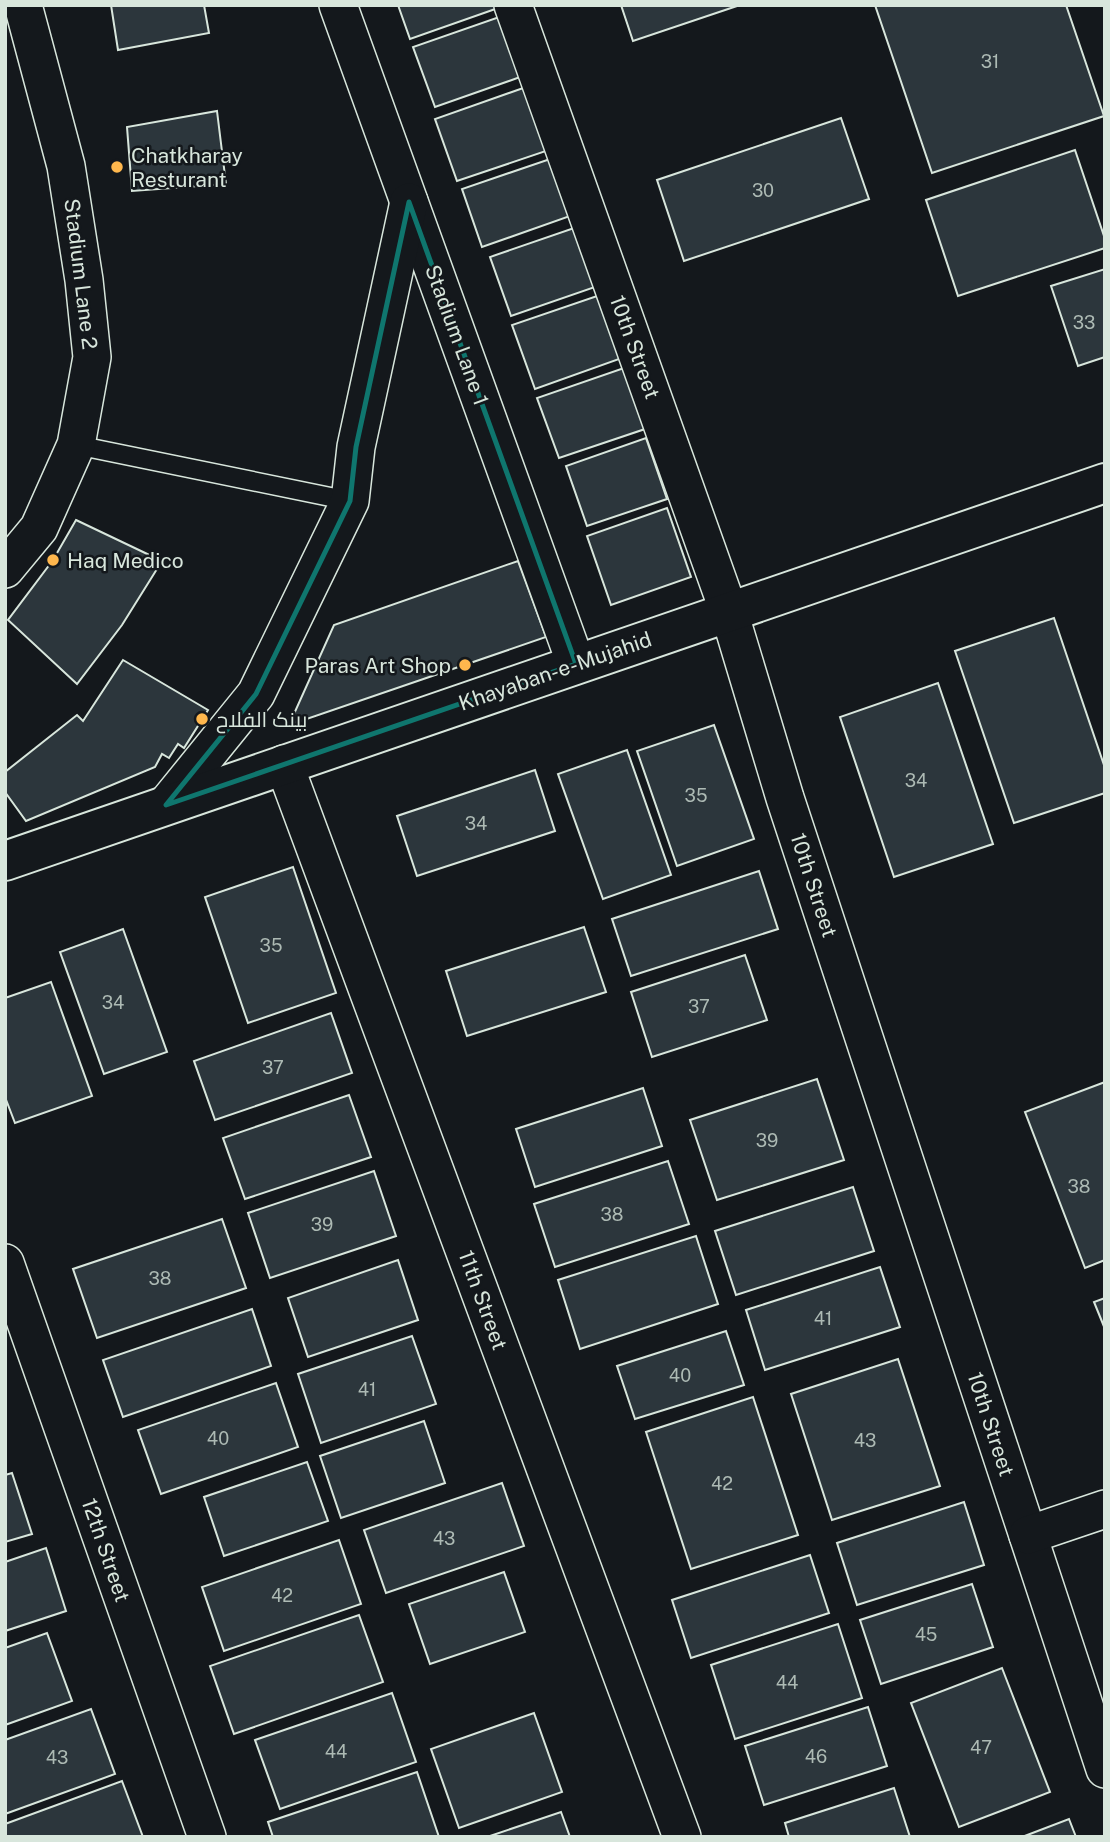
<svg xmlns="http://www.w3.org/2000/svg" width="1110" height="1842" viewBox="0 0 1110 1842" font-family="'Public Sans',Cairo,sans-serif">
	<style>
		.building { fill: #2c363c; stroke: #d8e6dc; stroke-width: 2 }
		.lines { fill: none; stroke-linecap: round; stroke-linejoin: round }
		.lane-casing { stroke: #d8e6dc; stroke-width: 21 }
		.street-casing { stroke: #d8e6dc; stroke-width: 40 }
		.secondary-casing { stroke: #d8e6dc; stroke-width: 42 }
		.lane { stroke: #14181c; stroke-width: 18 }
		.street { stroke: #14181c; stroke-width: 37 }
		.secondary { stroke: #14181c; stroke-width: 38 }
		.marked { fill: none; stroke: #0f766e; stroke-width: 5; stroke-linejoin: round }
		.poi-dot { fill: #ffb74d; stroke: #14181c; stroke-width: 2.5 }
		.labels { text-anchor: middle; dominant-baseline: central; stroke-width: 5; stroke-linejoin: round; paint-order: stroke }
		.number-label { font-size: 18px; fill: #adbab4 }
		.poi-label { font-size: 21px; fill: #d8e6dc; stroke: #14181c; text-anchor: start }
		.street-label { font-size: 21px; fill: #d8e6dc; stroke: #14181c }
	</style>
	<rect width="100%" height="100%" fill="#14181c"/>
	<g class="building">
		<polygon points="111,5 204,5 209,33 118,50"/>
		<polygon points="398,5 501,5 501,7 410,39"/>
		<polygon points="621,5 740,5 633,41"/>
		<polygon points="875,5 1066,5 1104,116 932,173"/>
		<polygon points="505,15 526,75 435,107 413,47"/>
		<polygon points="526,87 549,150 457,181 435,119"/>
		<polygon points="217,111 226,184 132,191 127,127"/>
		<polygon points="841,118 869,199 684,261 657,180"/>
		<polygon points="1075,150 1105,239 1105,248 958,296 926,200"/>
		<polygon points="553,158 573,215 482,247 462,189"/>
		<polygon points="577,227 598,286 511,316 490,257"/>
		<polygon points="1105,269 1105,357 1078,366 1051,286"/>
		<polygon points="600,295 622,358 535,389 512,325"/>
		<polygon points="624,368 645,429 559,458 537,398"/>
		<polygon points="646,438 667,499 587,526 566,466"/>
		<polygon points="667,508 691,577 611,605 587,536"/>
		<polygon points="76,520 162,561 122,625 77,684 8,620 53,560"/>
		<polygon points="518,561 546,637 295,723 293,716 334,625"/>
		<polygon points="1054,618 1105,768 1105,793 1014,823 955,651"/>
		<polygon points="123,660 208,710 184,748 178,744 169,758 162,754 155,767 26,821 5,792 5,772 77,715 83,721"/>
		<polygon points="938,683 993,844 894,877 840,717"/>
		<polygon points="714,725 754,839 677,866 637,751"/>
		<polygon points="627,750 671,875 603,899 558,774"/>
		<polygon points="535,770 555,831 417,876 397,816"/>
		<polygon points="293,867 336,993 248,1023 205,897"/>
		<polygon points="759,871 778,929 631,976 612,919"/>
		<polygon points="584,927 606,992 467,1036 446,971"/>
		<polygon points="123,929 167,1052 104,1074 60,952"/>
		<polygon points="745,955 767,1020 652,1057 631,992"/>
		<polygon points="51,982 92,1096 15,1123 5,1097 5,998"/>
		<polygon points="331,1013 352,1073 215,1120 194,1061"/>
		<polygon points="817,1079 844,1160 717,1200 690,1120"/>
		<polygon points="1105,1082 1105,1260 1085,1268 1025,1112"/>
		<polygon points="643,1088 662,1146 535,1187 516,1129"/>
		<polygon points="349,1095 371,1157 245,1199 223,1138"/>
		<polygon points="668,1161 689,1224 555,1267 534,1204"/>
		<polygon points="374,1171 396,1236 270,1278 248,1213"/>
		<polygon points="853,1187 874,1251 736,1295 715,1231"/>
		<polygon points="222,1219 246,1288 97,1338 73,1269"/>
		<polygon points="696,1236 718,1304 580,1349 558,1280"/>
		<polygon points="398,1260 418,1320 308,1357 288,1298"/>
		<polygon points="880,1267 900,1327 765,1370 746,1310"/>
		<polygon points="1105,1298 1105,1329 1094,1302"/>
		<polygon points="252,1309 271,1366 123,1417 103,1360"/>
		<polygon points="726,1331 744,1385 635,1419 617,1366"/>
		<polygon points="412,1336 436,1404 321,1443 298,1374"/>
		<polygon points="898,1359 940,1486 832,1520 791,1394"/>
		<polygon points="276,1383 298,1447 161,1494 138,1430"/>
		<polygon points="753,1397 798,1535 691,1569 646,1432"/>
		<polygon points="424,1421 445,1483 341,1518 320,1456"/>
		<polygon points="307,1462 328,1521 224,1556 204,1497"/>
		<polygon points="12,1473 32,1534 5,1542 5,1475"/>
		<polygon points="502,1483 524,1546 386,1593 364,1530"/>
		<polygon points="964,1502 984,1565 857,1605 837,1543"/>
		<polygon points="339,1540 361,1604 224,1651 202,1587"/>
		<polygon points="46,1548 66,1611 5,1631 5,1562"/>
		<polygon points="810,1555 829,1613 691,1658 672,1600"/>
		<polygon points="504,1572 525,1632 430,1664 409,1604"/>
		<polygon points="972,1584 993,1647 881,1684 860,1620"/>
		<polygon points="359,1615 383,1682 234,1734 210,1666"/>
		<polygon points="838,1624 862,1698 735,1739 711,1665"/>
		<polygon points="47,1633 72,1701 5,1725 5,1648"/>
		<polygon points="1002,1668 1050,1792 959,1827 911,1703"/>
		<polygon points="392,1693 416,1762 280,1809 255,1740"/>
		<polygon points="868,1707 887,1766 764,1805 745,1746"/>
		<polygon points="91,1709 115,1774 5,1814 5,1740"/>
		<polygon points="534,1713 562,1792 459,1828 431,1749"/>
		<polygon points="417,1772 439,1837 273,1837 268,1822"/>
		<polygon points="122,1781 143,1837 5,1837 5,1824"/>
		<polygon points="894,1788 910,1837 789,1837 785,1823"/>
		<polygon points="561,1812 570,1837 487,1837"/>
		<polygon points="1069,1819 1076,1837 1022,1837"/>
	</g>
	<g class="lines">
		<g class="lane-casing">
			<polyline id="lane" points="76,445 350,501"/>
		</g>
		<g class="street-casing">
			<g id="street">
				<polyline points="338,5 576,664"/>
				<polyline points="513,5 729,612 785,798 1105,1769"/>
				<polyline points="5,569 39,528 76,445 92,357 84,280 66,166 23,5"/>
				<polyline points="284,764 682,1837"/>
				<polyline points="166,805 256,694 350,501 356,447 409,202"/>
				<polyline points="5,1263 207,1837"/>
				<polyline points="1028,1535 1105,1509"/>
			</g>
		</g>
		<g class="secondary-casing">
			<polyline id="secondary" points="5,861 1105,483"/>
		</g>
		<use href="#lane" class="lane"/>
		<use href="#street" class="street"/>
		<use href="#secondary" class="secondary"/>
	</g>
	<path class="marked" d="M409 202 576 664 166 805 256 694 350 501 356 447Z"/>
	<g class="poi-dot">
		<circle cx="117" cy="167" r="7"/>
		<circle cx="53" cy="560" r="7"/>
		<circle cx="465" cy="665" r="7"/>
		<circle cx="202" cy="719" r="7"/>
	</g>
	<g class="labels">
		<g class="number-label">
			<text x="990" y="61">31</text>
			<text x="763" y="190">30</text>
			<text x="1084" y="322">33</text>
			<text x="916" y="780">34</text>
			<text x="696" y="795">35</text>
			<text x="476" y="823">34</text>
			<text x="271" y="945">35</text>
			<text x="113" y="1002">34</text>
			<text x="699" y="1006">37</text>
			<text x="273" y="1067">37</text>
			<text x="767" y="1140">39</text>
			<text x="1079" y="1186">38</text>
			<text x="612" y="1214">38</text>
			<text x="322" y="1224">39</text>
			<text x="160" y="1278">38</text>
			<text x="823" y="1318">41</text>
			<text x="680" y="1375">40</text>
			<text x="367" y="1389">41</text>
			<text x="218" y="1438">40</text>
			<text x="865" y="1440">43</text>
			<text x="722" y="1483">42</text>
			<text x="444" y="1538">43</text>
			<text x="282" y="1595">42</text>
			<text x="926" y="1634">45</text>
			<text x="787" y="1682">44</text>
			<text x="981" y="1747">47</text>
			<text x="336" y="1751">44</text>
			<text x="816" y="1756">46</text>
			<text x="57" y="1757">43</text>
		</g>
		<g class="poi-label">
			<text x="131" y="155">Chatkharay<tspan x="131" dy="24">Resturant</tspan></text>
			<text x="67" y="560">Haq Medico</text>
			<text x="451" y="665" text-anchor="end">Paras Art Shop</text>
			<text x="216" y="719">بینک الفلاح</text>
		</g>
		<g class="street-label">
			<text transform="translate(81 274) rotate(83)">Stadium Lane 2</text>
			<text transform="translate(457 335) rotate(70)">Stadium Lane 1</text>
			<text transform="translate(635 347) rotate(70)">10th Street</text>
			<text transform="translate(555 671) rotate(-19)">Khayaban-e-Mujahid</text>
			<text transform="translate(814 885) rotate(72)">10th Street</text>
			<text transform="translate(483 1300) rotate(70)">11th Street</text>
			<text transform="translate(991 1424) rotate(72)">10th Street</text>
			<text transform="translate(106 1550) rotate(71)">12th Street</text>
		</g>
	</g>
	<rect width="1110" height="1842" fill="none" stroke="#d8e6dc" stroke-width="14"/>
</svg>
